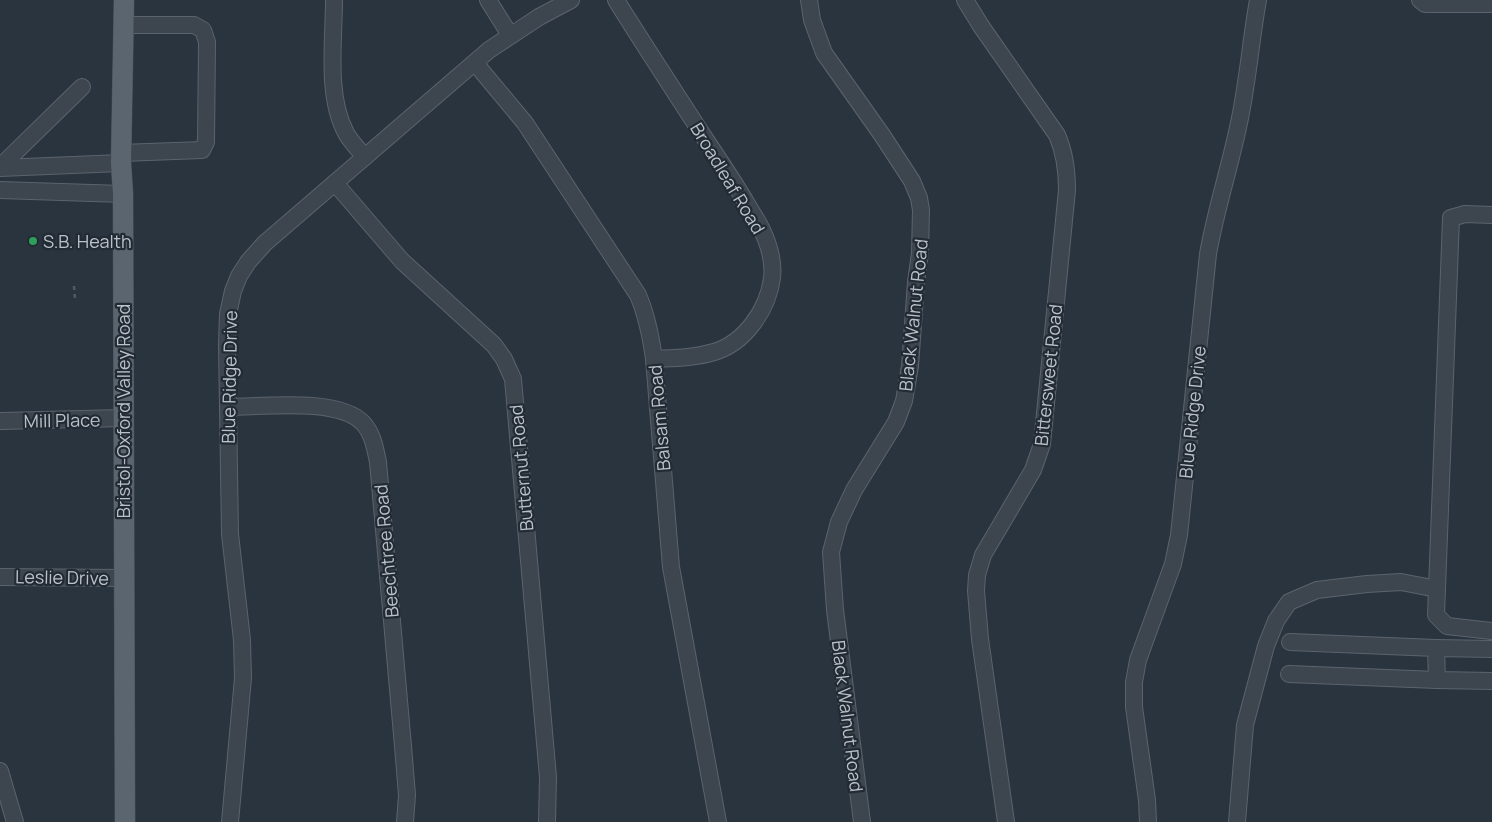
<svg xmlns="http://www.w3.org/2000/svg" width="1492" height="822" viewBox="0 0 1492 822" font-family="Manrope,sans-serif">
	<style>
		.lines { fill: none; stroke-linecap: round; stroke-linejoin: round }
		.minor-casing { stroke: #5b646d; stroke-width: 18 }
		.major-casing { stroke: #474f58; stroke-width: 21 }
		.path { stroke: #4b5e5f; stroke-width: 2.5; stroke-dasharray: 4 4; stroke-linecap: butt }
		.minor { stroke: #3d464f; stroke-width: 16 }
		.major { stroke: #5b656f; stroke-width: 20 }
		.leisure-dot { fill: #2e9e5b; stroke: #222b34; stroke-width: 2 }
		.labels { text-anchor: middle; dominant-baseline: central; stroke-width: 4.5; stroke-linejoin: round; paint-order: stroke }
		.street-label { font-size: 18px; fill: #bac1ca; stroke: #222b34 }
		.poi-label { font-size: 18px; fill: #bac1ca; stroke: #222b34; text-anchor: start }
	</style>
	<rect width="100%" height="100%" fill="#29343f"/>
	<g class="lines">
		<g class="minor-casing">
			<g id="minor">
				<path d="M334 0C334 41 326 96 346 133 351 142 358 149 365 157"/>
				<polyline points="488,0 510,35"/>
				<path d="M616 0C644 45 673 89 702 134 717 157 733 180 747 204 752 213 758 221 762 230 769 245 774 262 772 278 768 309 745 343 714 352 694 358 674 358 654 359"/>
				<polyline points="809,0 812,20 824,53 882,135 912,181 919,198 921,210 920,253 916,282 910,366 904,401 896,422 854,490 839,522 831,552 835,610 862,822"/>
				<path d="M965 0 981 26 1057 135C1065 153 1067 171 1067 190L1042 444 1033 470 983 555 977 575 976 591 980 639 1006 822"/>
				<polyline points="1420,0 1425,4 1492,4"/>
				<path d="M475 63 525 123 638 295C647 316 651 337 654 359L671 567 718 822"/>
				<polyline points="121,153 202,150 206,142 207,42 203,30 194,25 123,25"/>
				<polyline points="0,167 82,87"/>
				<polyline points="0,168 121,163"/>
				<polyline points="335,183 402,261 494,345 504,359 513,379 548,777 547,822"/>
				<polyline points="0,190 123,194"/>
				<polyline points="1492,215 1465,214 1451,218 1436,615 1447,626 1492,631"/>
				<path d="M228 407C262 407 338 397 363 423 373 434 375 448 378 462L403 746 407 795 405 822"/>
				<polyline points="0,421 123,418"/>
				<polyline points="0,577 124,578"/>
				<polyline points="1290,642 1436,648"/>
				<polyline points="1492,649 1436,648 1437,680 1492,681"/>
				<polyline points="1289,674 1437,680"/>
				<polyline points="0,771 15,822"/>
				<polyline points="230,822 243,678 242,640 230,534 227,344 228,314 233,291 239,276 248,262 265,243 489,50 539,17 571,0"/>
				<path d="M1148 822 1147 800 1134 707V682L1138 660 1173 564 1179 535 1208 254C1216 208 1231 164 1240 118 1248 79 1251 39 1258 0"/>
				<polyline points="1237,822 1245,725 1266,646 1276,621 1289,602 1317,590 1367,584 1401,582 1437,589"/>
			</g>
		</g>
		<g class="major-casing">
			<polyline id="major" points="124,0 121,163 123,194 125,822"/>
		</g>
		<polyline class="path" points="74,286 75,299"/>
		<use href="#minor" class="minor"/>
		<use href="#major" class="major"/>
	</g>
	<circle class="leisure-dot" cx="33" cy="241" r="5"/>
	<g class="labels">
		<g class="street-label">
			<text transform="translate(728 178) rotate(59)">Broadleaf Road</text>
			<text transform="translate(913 315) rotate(-84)">Black Walnut Road</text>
			<text transform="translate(1048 375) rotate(-84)">Bittersweet Road</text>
			<text transform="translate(229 377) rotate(-89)">Blue Ridge Drive</text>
			<text transform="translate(123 411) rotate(-90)">Bristol-Oxford Valley Road</text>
			<text transform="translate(1192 412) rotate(-84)">Blue Ridge Drive</text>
			<text transform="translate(659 418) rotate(-95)">Balsam Road</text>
			<text transform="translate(62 420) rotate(-1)">Mill Place</text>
			<text transform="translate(521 468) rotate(-95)">Butternut Road</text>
			<text transform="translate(386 551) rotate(-95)">Beechtree Road</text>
			<text transform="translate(62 577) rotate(1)">Leslie Drive</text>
			<text transform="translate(848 716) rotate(83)">Black Walnut Road</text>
		</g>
		<g class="poi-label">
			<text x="43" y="241">S.B. Health</text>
		</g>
	</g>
</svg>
